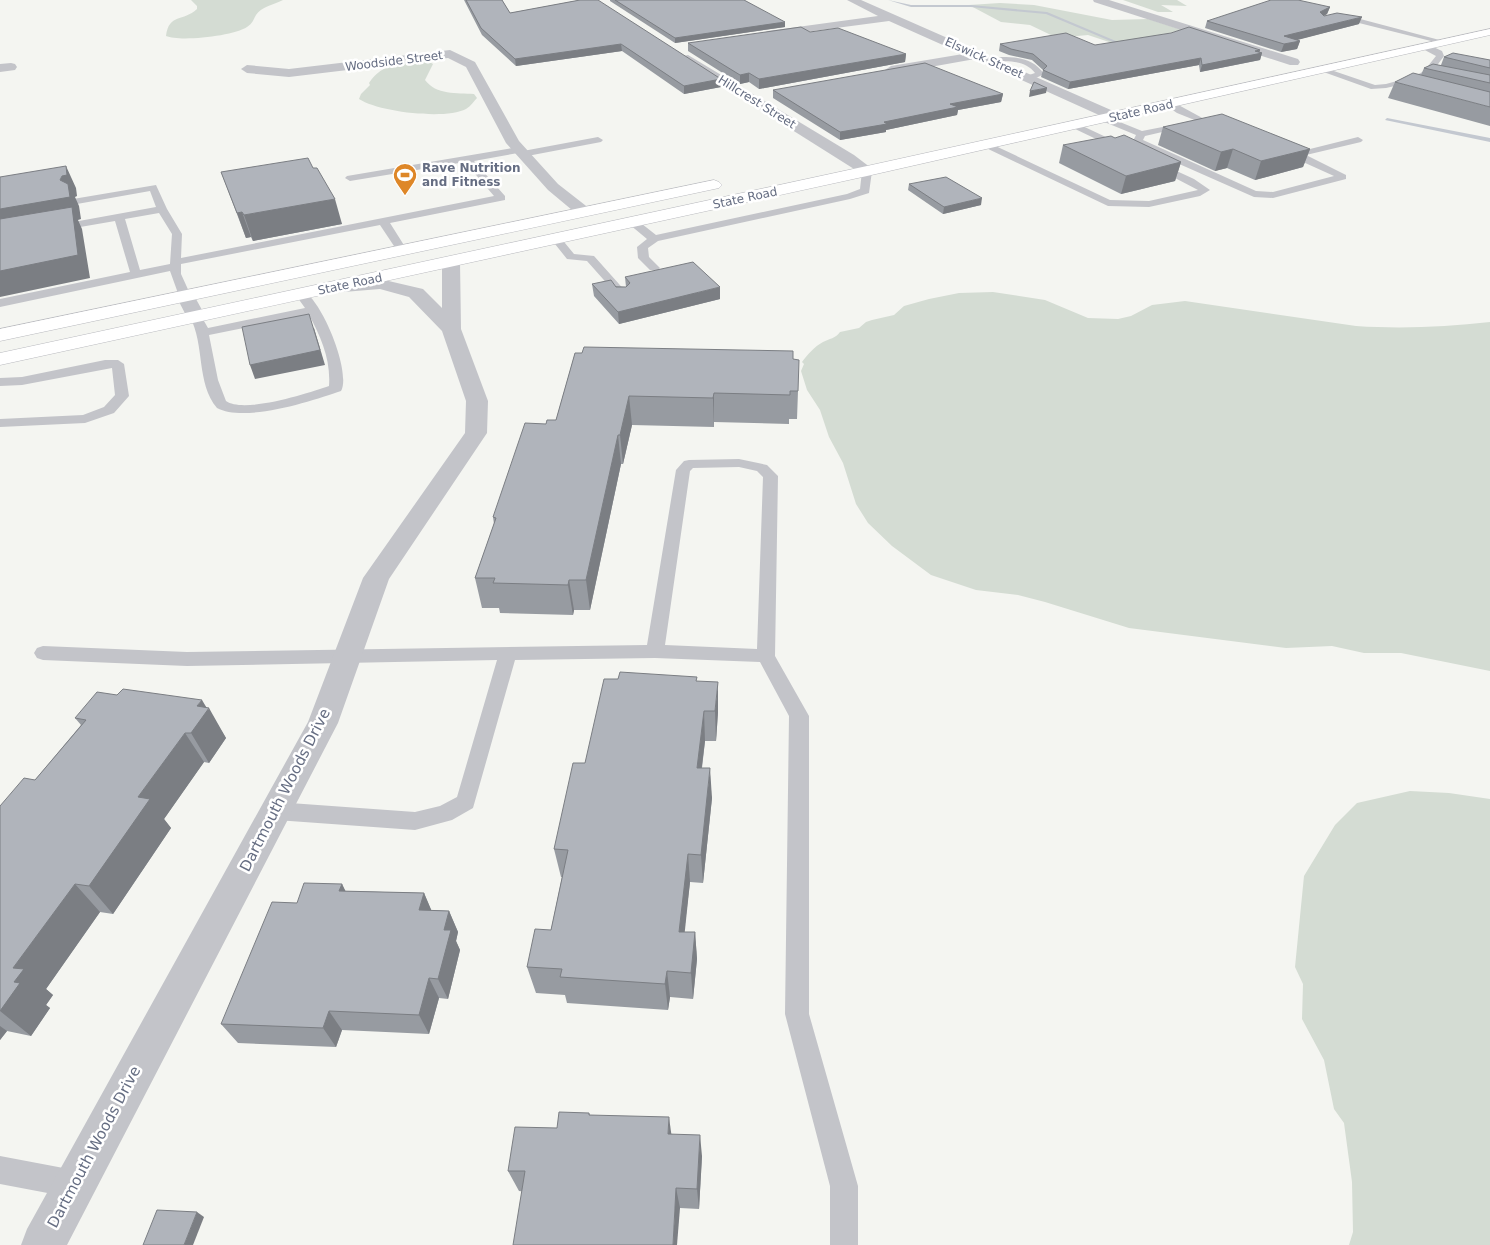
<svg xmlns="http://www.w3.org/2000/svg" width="1490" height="1245" viewBox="0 0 1490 1245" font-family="'DejaVu Sans',sans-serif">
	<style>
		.green { fill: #d4dcd3 }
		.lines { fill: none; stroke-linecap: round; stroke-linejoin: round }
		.stream { fill: #c3c8d0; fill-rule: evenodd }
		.primary-casing { stroke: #b8b9be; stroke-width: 1 }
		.service { fill: #c3c4c9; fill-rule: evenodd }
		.minor { fill: #c3c4c9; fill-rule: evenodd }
		.primary { fill: #fff; fill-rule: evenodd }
		.wall { fill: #979ba1 }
		.shaded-wall { fill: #7b7e83 }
		.building { fill: #b0b4bb; stroke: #7b7e83 }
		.labels { text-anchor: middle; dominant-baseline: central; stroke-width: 5; stroke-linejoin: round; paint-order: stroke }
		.far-street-label { font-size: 12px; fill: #656d82; stroke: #fff }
		.far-poi-label { font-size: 12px; font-weight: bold; fill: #656d82; stroke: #fff; text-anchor: start }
		.street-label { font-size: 15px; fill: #656d82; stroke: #fff }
	</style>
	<rect width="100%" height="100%" fill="#f4f5f1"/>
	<g class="green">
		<path d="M191 0H283C275 4 261 7 256 15 253 20 253 23 247 27 234 36 180 42 166 36 169 13 183 22 197 9V6Z"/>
		<polygon points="1123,0 1177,0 1187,6 1161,5 1173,12 1158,12"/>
		<polygon points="1000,3 1034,5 1112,20 1148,19 1182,30 1118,45 1088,35 1066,37 1053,36 1030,25 1001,22 969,5"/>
		<path d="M426 60 433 64 425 80C436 95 457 93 474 94L477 98C474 101 471 106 466 109 445 120 379 112 359 99L361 94 370 85 369 83C382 63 405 61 426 60Z"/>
		<path d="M993 292 1045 300 1088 318 1118 319 1131 316 1152 305 1185 301 1356 326C1401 329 1445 327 1490 322V671L1401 653H1364L1332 646 1286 648 1129 628 1045 602 1018 595 976 590 931 575 892 546 868 523 856 504 843 463 829 437 820 410 807 390 801 371 804 364 802 362C808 354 814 347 823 342 829 339 836 338 840 332L859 328 866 322 872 320 894 315 904 306 929 299 959 293Z"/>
		<polygon points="1410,791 1449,793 1490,799 1490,1245 1349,1245 1353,1232 1352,1182 1344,1123 1334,1109 1324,1060 1302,1019 1303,984 1295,967 1304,876 1335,825 1357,803"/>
	</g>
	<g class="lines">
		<g class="stream">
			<polygon points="888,0 911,5 971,5 1047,12 1130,47 1127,48 1046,14 971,7 911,7"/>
			<polygon points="1387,118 1490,138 1490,142 1385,120"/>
		</g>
		<g class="primary-casing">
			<g id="primary">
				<polygon points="1490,29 1490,35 867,176 0,365 0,353 867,166"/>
				<polygon points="714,180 719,182 722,185 719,188 0,341 0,329"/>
			</g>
		</g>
		<g class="service">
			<polygon points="1337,14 1349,16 1447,42 1443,44 1335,17 1334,16"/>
			<polygon points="1421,44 1427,44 1442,51 1444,56 1430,75 1421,80 1386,88 1371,89 1318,70 1325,68 1375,85 1386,84 1415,76 1424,71 1436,56 1421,48"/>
			<path d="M1002 57C1019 57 1034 59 1044 74L1032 80H1026V76L1035 73C1025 59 1005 61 989 62L985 60 989 58Z"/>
			<polygon points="1167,102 1173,102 1206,120 1202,123 1177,113 1167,106"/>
			<polygon points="1105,116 1142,131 1188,122 1188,126 1145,136 1143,140 1256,191 1273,192 1334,176 1303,162 1286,146 1286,142 1292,142 1302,151 1358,137 1363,140 1361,142 1306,155 1346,175 1346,179 1273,198 1254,197 1143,148 1133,141 1136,135 1102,121 1102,117"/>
			<polygon points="1074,122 1125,146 1127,148 1122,151 1119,150 1071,127 1071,123"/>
			<path d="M598 137 603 140 601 142 522 157 519 156 518 153 474 161 505 196V200L390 223 407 250 406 252H398L380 225 181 264V274L191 296 185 300 179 296 170 271 0 307V299L130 272 115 221 57 231 52 228 57 225 156 207 150 191 77 204 72 201 73 199 156 185 167 209 182 234 181 258 494 196 465 162 350 181 345 178 347 176 519 147 522 148 523 151ZM159 213 172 234 170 264 140 270 125 219Z"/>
			<polygon points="987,142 1110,200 1149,201 1198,190 1154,167 1154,163 1157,162 1194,179 1210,190 1200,196 1149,207 1108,206 984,147 982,145"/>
			<polygon points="867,168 872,171 869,193 850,199 658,241 648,248 649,257 660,268 658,270 650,270 638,258 637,247 647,239 629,224 628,222 629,220 637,220 656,235 847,194 860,189 862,171"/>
			<polygon points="556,236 560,237 574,254 594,256 627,293 629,295 627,297 619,297 587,261 567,259 551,239"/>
			<path d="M301 290C320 295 352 372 341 391 312 401 245 423 217 408 196 383 205 345 190 317L192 314H200L208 328 305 308 295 294ZM309 315C321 337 331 360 329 386 309 393 244 414 226 401L218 380 209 335Z"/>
			<polygon points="105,360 118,360 124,364 129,396 114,413 85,423 0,427 0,419 83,415 104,407 115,395 112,368 22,385 0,386 0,378 22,377"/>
			<path d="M739 459 767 465 778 476 775 656 809 716V1014L858 1186V1245H830V1186L785 1014 789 716 760 662 655 658 515 660 473 808 452 820 415 830 276 820 269 817 266 811 269 805 276 802 415 812 440 806 457 797 497 660 187 666 43 660 37 658 34 653 37 648 43 646 187 652 647 645 676 470 684 461 689 460ZM739 467 757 471 763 477 757 649 665 645 690 471 693 468Z"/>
			<polygon points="0,1156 74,1170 84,1174 88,1184 84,1194 74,1198 0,1184"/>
		</g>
		<g class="minor">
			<polygon points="847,0 861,0 1120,114 1122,117 1115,121 1110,120 975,59 891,74 887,73 885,70 891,66 963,54 889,21 768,37 762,34 768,31 878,16"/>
			<polygon points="1093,0 1109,0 1298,59 1300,62 1298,65 1290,65 1094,2"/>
			<polygon points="450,50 475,62 519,141 558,184 590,209 592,212 590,215 578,215 548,190 506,143 466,67 448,58 289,77 247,73 241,69 247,65 289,69"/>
			<polygon points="688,55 854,155 875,171 872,174 862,174 684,62 682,59 684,56"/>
			<polygon points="11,63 15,64 17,67 15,70 0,72 0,64"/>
			<polygon points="451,257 457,258 460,262 461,329 488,401 487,433 389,579 338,723 67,1245 21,1245 27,1229 308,722 363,578 465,433 466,401 442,331 409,297 380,289 331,293 325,292 322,288 325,284 331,283 380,279 423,289 442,308 442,262 445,258"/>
			<polygon points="185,290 192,292 206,317 203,321 196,323 189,321 176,296 178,292"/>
		</g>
		<use href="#primary" class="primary"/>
	</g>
	<g class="wall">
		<polygon points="464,0 502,0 510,13 580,0 721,79 721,87 684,94 622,51 516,66 482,35"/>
		<polygon points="610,0 744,0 785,27 675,43 610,1"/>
		<polygon points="1330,7 1327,14 1324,16 1359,24 1296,40 1300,41 1297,49 1281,52 1205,28 1207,21"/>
		<polygon points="810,32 906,54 905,62 759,89 749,82 740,84 688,51 688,43"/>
		<polygon points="1000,44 1095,45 1259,52 1262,53 1260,60 1200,72 1199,65 1068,89 1041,77 1043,70 1032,60 1009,55 999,51"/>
		<polygon points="1444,57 1490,60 1490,107 1421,75 1424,68 1441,65"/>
		<polygon points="1395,82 1490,107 1490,126 1388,98"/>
		<polygon points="773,90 1003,94 1001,102 958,110 957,115 886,130 886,132 840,140 773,98"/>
		<polygon points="1163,127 1310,149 1303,167 1255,180 1227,168 1215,171 1158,145"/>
		<polygon points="1063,145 1181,162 1175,181 1121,194 1059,163"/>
		<polygon points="313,168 342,224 253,241 251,237 246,238 221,172"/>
		<polygon points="909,184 981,205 943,214 908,190"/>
		<polygon points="625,277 720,299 619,324 594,296 592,284 626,287"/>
		<polygon points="575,353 793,359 798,391 797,419 789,419 789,424 714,422 714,427 632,425 623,464 621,464 590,610 574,610 573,615 500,613 499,608 482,608 475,578 494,524 493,517 546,424 556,420"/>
		<polygon points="697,681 718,712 716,741 705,741 702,768 712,798 703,883 690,882 684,932 695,932 697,959 693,999 670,997 668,1010 567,1003 565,995 536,993 527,967 551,930 562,877 561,877 554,849 585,763"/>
		<polygon points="207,708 226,738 209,763 204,762 164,819 171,828 113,914 100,912 46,989 53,995 46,1005 50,1008 31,1036 7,1031 0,1040 0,806 35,780 81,725 75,718"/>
		<polygon points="342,884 345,891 424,893 431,910 449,911 458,932 456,941 460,950 448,999 439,998 429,1034 342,1030 336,1047 238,1043 221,1024 297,903"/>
		<polygon points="589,1113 590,1115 672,1134 702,1156 699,1209 680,1208 519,1191 508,1171 557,1128"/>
	</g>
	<g class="shaded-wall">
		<polygon points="1330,7 1327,14 1317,19 1320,12"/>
		<polygon points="1362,17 1359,24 1282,44 1284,36"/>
		<polygon points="785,22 785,27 675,43 675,38"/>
		<polygon points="1300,41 1297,49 1281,52 1284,44"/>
		<polygon points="621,44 622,51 516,66 515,59"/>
		<polygon points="1260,50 1259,54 1262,53 1260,60 1200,72 1202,65"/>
		<polygon points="906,54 905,62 759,89 759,79"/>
		<polygon points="1201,58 1199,65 1068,89 1070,82"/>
		<polygon points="749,73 749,82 740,84 740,75"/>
		<polygon points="721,79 721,87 684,94 684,86"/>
		<polygon points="1047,88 1046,93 1029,97 1030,91"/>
		<polygon points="1003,94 1001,102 958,110 957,115 886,130 886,132 840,140 840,132 950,104"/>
		<polygon points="1233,149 1227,168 1215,171 1221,152"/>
		<polygon points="1310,149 1303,167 1255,180 1261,161"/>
		<polygon points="1181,162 1175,181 1121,194 1126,176"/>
		<polygon points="66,166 76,188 77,196 75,197 79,206 81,219 78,220 82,229 90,278 0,297 0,209 60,180"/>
		<polygon points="982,198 981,205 943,214 944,207"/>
		<polygon points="335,199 342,224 253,241 244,215"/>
		<polygon points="242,212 251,237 246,238 237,213"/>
		<polygon points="720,287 720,299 619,324 618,312"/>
		<polygon points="314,328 325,365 255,379 250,365"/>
		<polygon points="714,393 714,427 713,398"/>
		<polygon points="629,396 632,425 623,464 620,435"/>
		<polygon points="618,435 621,464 590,610 586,580"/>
		<polygon points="569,580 574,610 573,615 568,585"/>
		<polygon points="718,682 718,712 716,741 715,711"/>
		<polygon points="202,700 208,710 209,708 226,738 209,763 191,733 197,706"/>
		<polygon points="704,711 705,741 698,797 697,768"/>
		<polygon points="185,733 204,762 164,819 171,828 113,914 89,886 138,797"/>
		<polygon points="710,768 712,798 703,883 701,855"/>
		<polygon points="688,854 690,882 682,958 679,932"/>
		<polygon points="75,884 100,912 46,989 53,995 46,1005 50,1008 31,1036 0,1011 14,982 13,968"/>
		<polygon points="342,884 353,906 339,891"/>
		<polygon points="424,893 433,914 419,910"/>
		<polygon points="449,911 458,932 456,941 460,950 448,999 438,979 444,930"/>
		<polygon points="695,932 697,959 693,999 691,973"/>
		<polygon points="667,971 670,997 668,1010 665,984"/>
		<polygon points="429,978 439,998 429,1034 419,1015"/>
		<polygon points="329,1011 342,1030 336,1047 323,1028"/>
		<polygon points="0,1026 7,1031 0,1040"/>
		<polygon points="669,1117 672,1139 668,1134"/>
		<polygon points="700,1135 702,1156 699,1209 697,1189"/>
		<polygon points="676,1188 680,1208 677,1245 673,1245"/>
		<polygon points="197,1212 204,1217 193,1245 184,1245"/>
	</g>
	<g class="building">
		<polygon points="466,0 502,0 510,13 580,0 598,0 721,79 684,86 621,44 515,59 481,28"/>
		<polygon points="615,0 744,0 785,22 675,38"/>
		<polygon points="1271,0 1298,0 1330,7 1320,12 1324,16 1337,13 1362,17 1284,36 1300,41 1284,44 1207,21"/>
		<polygon points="801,27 810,32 838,28 906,54 759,79 749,73 740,75 688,43"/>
		<polygon points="1189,27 1260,50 1255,51 1262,53 1202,65 1201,58 1070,82 1043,70 1047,66 1033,54 1011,49 1000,44 1066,33 1095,45 1171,33"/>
		<polygon points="1453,53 1490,60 1490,68 1444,57"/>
		<polygon points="925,63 1003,94 950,104 958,107 884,122 887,124 840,132 773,90"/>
		<polygon points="1433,64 1490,75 1490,83 1424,68"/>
		<polygon points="1413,73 1490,92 1490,107 1395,82"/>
		<polygon points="1034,82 1047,88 1030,91"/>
		<polygon points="1222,114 1310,149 1261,161 1233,149 1221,152 1163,127"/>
		<polygon points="1124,135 1181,162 1126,176 1063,145 1111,136 1115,138"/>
		<polygon points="308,158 313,168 317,168 335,199 244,215 242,212 237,213 221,172"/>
		<polygon points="66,166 67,175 62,176 60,180 68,184 70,197 0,209 0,177"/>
		<polygon points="946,177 982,198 944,207 909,184"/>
		<polygon points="72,207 78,255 0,271 0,219"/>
		<polygon points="693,262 720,287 618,312 592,284 611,280 616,287 626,287 630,283 625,277"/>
		<polygon points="309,314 320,350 250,365 242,327"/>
		<polygon points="584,347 793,351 793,359 799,360 798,391 790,391 790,395 714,393 713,398 629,396 620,435 618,435 586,580 569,580 568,585 493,583 495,578 475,578 496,518 493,517 525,423 546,424 547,420 556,420 575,353 582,353"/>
		<polygon points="620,672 697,677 696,681 718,682 715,711 704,711 697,768 710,768 701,855 688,854 679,932 695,932 691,973 667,971 665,984 560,977 562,969 527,967 535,929 551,930 568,850 554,849 573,763 585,763 604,679 618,679"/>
		<polygon points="123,689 202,700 197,706 209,708 191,733 185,733 138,797 150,799 89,886 75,884 13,968 24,969 14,982 20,983 0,1011 0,806 24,778 35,780 86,720 75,718 97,692 117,695"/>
		<polygon points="304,883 342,884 339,891 424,893 419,910 449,911 444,930 451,930 438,979 429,978 419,1015 329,1011 323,1028 221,1024 272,902 297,903"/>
		<polygon points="559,1112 589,1113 589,1115 669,1117 668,1134 700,1135 697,1189 676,1188 673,1245 513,1245 525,1171 508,1171 515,1127 557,1128"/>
		<polygon points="157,1210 197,1212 184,1245 143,1245"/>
	</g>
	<defs>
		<g id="stadium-pin" transform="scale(1.25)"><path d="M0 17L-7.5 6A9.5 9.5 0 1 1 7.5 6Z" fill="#de8728" stroke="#fff"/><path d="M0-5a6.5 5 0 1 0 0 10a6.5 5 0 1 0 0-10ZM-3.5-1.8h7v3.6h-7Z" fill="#fff"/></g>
	</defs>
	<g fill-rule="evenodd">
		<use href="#stadium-pin" x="405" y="175"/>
	</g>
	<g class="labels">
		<g class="far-street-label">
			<text transform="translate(984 58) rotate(24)">Elswick Street</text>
			<text transform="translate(394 61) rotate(-7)">Woodside Street</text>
			<text transform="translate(757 102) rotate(32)">Hillcrest Street</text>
			<text transform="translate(1141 111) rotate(-13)">State Road</text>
			<text transform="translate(745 198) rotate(-12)">State Road</text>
			<text transform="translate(350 284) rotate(-12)">State Road</text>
		</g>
		<g class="far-poi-label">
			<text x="422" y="168">Rave Nutrition<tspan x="422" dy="14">and Fitness</tspan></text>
		</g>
		<g class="street-label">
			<text transform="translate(285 790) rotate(-63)">Dartmouth Woods Drive</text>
			<text transform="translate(94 1147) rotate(-62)">Dartmouth Woods Drive</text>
		</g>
	</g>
</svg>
